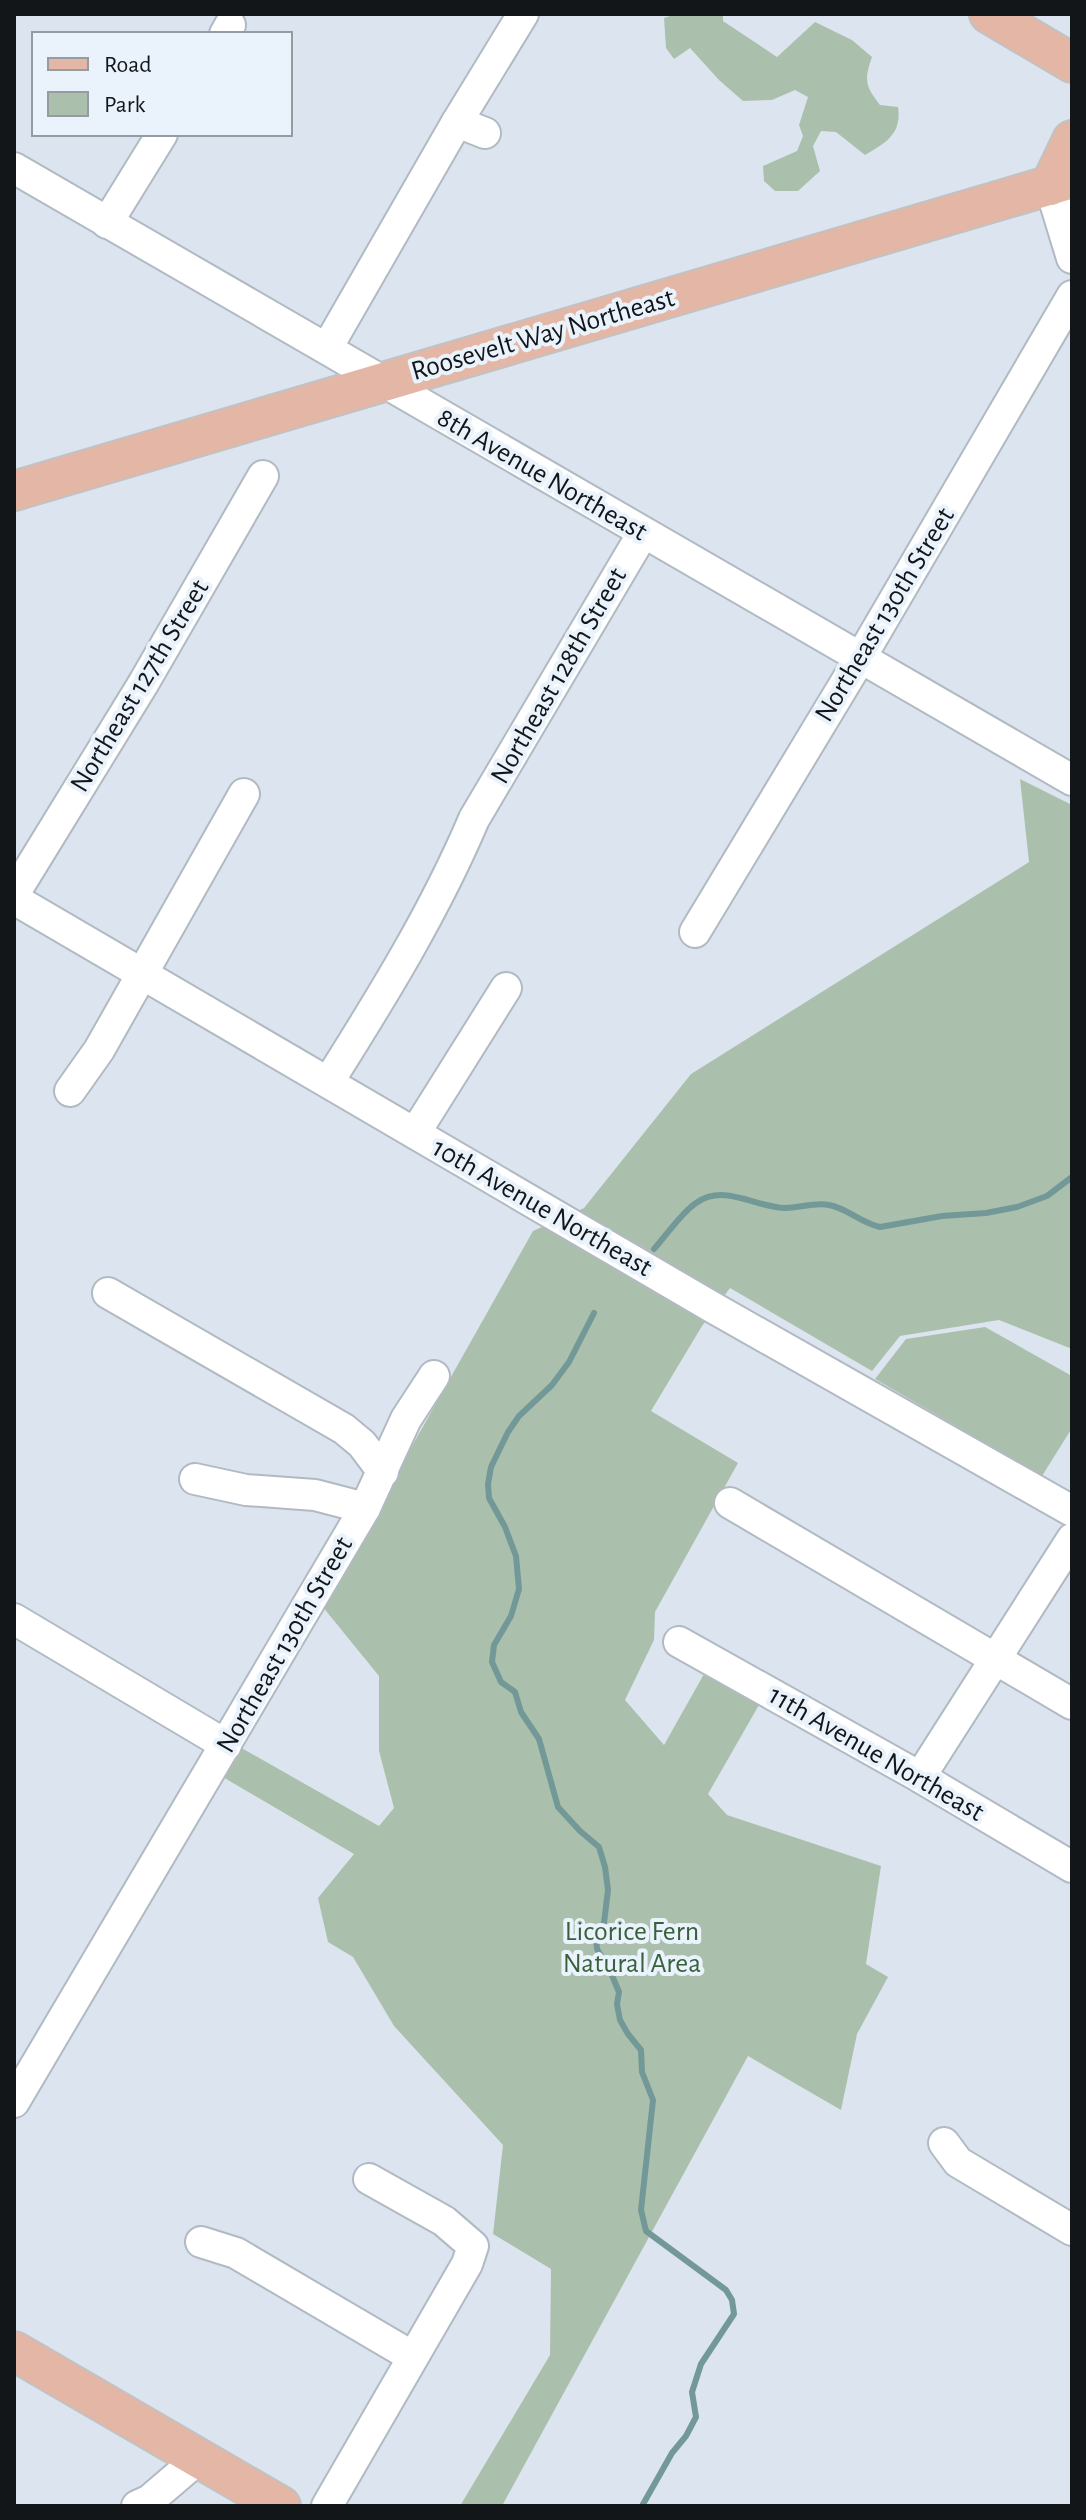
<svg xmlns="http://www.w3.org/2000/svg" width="1086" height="2520" viewBox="0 0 1086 2520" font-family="'Alegreya Sans',sans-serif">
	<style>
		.green { fill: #abc0ac }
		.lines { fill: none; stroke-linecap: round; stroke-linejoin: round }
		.stream { stroke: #729898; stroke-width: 6 }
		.minor-casing { stroke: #b1bac3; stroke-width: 34 }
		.major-casing { stroke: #c2c2c3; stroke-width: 42 }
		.minor { stroke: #fff; stroke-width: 30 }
		.major { stroke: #e3b6a5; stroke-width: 38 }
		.labels { text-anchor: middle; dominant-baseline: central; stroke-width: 8; stroke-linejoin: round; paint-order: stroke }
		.street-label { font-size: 28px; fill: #131619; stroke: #eaf3fc }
		.park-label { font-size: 28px; fill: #39603d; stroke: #eaf3fc }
	</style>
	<rect width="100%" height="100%" fill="#dce5ef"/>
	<g class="green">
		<path d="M676 14H723V21L777 57 815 22 852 40 872 57C864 80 865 86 880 105L898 107C902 134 886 143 865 155L836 132 821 131 813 146 820 171 798 191H775L764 181 763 166 797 151 803 136 799 125 808 97 795 90 772 100 743 101 719 80 690 48 674 59 666 48 664 18Z"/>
		<polygon points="1020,779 1072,805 1072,1349 999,1320 900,1336 872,1371 730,1288 702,1326 651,1411 738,1463 655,1612 654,1640 625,1700 664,1745 704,1674 759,1705 708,1794 727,1815 881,1866 866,1964 888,1977 857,2034 841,2110 748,2056 502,2506 460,2506 550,2355 551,2269 493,2234 503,2145 394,2026 353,1957 328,1942 318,1898 354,1854 221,1776 238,1746 379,1826 394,1808 379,1751 379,1676 322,1606 533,1231 584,1208 691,1074 1029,862"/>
		<polygon points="985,1327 1072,1376 1072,1428 1042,1476 875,1379 906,1339"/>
	</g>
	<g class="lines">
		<g class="stream">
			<path d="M654 1249C666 1236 681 1213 696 1203 724 1183 755 1207 785 1208 800 1208 815 1202 829 1205 847 1208 861 1223 880 1227L942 1216 986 1213 1017 1207 1047 1196 1072 1177"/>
			<polyline points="594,1313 569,1362 552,1385 519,1416 508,1432 491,1467 488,1484 489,1498 505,1527 516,1556 519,1589 511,1616 494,1645 492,1662 501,1682 515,1692 521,1712 539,1739 558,1807 580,1831 599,1847 605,1867 608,1890 604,1923 596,1937 597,1949 611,1973 619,1992 617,2004 620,2020 628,2034 641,2050 642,2072 653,2100 641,2210 646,2231 726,2290 732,2300 734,2314 701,2364 692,2392 696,2417 686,2436 672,2453 642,2506"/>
		</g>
		<g class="minor-casing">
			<g id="minor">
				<polyline points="225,34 230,25"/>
				<polyline points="457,122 485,133"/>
				<polyline points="14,168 1072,780"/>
				<polyline points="1050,186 1072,258"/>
				<polyline points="107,223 162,134"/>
				<polyline points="327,348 457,122 523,14"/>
				<polyline points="14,894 143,684 263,476"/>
				<polyline points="14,899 712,1307 1072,1511"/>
				<polyline points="695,932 861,657 1072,296"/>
				<path d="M329 1081C382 997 435 911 474 819L643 533"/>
				<polyline points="70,1091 99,1050 244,794"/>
				<polyline points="415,1133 506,988"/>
				<polyline points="108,1293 344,1429 362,1444 383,1472"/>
				<polyline points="195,1479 246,1490 315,1495 365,1508"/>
				<polyline points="730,1503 1072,1704"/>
				<polyline points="14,1619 226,1745"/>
				<polyline points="679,1642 920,1777 1072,1867"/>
				<polyline points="920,1777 1072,1539"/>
				<polyline points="14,2102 365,1508 406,1419 434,1376"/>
				<polyline points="944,2143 958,2162 1072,2230"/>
				<polyline points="201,2242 236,2253 413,2357"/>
				<polyline points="137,2506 150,2500 199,2458"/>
				<polyline points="327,2506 467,2264 473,2246 444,2221 369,2179"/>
			</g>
		</g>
		<g class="major-casing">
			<g id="major">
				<polyline points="989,14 1072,63"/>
				<polyline points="1050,186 1072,140"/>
				<polyline points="14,491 1072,179"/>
				<polyline points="14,2351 281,2506"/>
			</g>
		</g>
		<use href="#minor" class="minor"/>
		<use href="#major" class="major"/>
	</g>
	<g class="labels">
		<g class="street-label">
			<text transform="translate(543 335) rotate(-16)">Roosevelt Way Northeast</text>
			<text transform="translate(542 475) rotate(30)">8th Avenue Northeast</text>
			<text transform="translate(885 615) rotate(-59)">Northeast 130th Street</text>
			<text transform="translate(559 676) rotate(-60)">Northeast 128th Street</text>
			<text transform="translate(140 686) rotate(-59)">Northeast 127th Street</text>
			<text transform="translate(542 1208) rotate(30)">10th Avenue Northeast</text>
			<text transform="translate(285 1645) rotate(-60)">Northeast 130th Street</text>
			<text transform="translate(876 1754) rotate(30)">11th Avenue Northeast</text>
		</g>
		<g class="park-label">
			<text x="632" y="1932">Licorice Fern<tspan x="632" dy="32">Natural Area</tspan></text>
		</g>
	</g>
	<rect width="1086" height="2520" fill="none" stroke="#131619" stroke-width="32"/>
	<rect x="32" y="32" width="260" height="104" fill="#eaf3fc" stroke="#949ba1" stroke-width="2"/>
	<rect x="48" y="58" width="40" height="12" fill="#e3b6a5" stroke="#949ba1" stroke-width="2"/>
	<text x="104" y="72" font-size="24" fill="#131619">Road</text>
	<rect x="48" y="92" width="40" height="24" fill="#abc0ac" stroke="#949ba1" stroke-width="2"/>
	<text x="104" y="112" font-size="24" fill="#131619">Park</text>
</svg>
